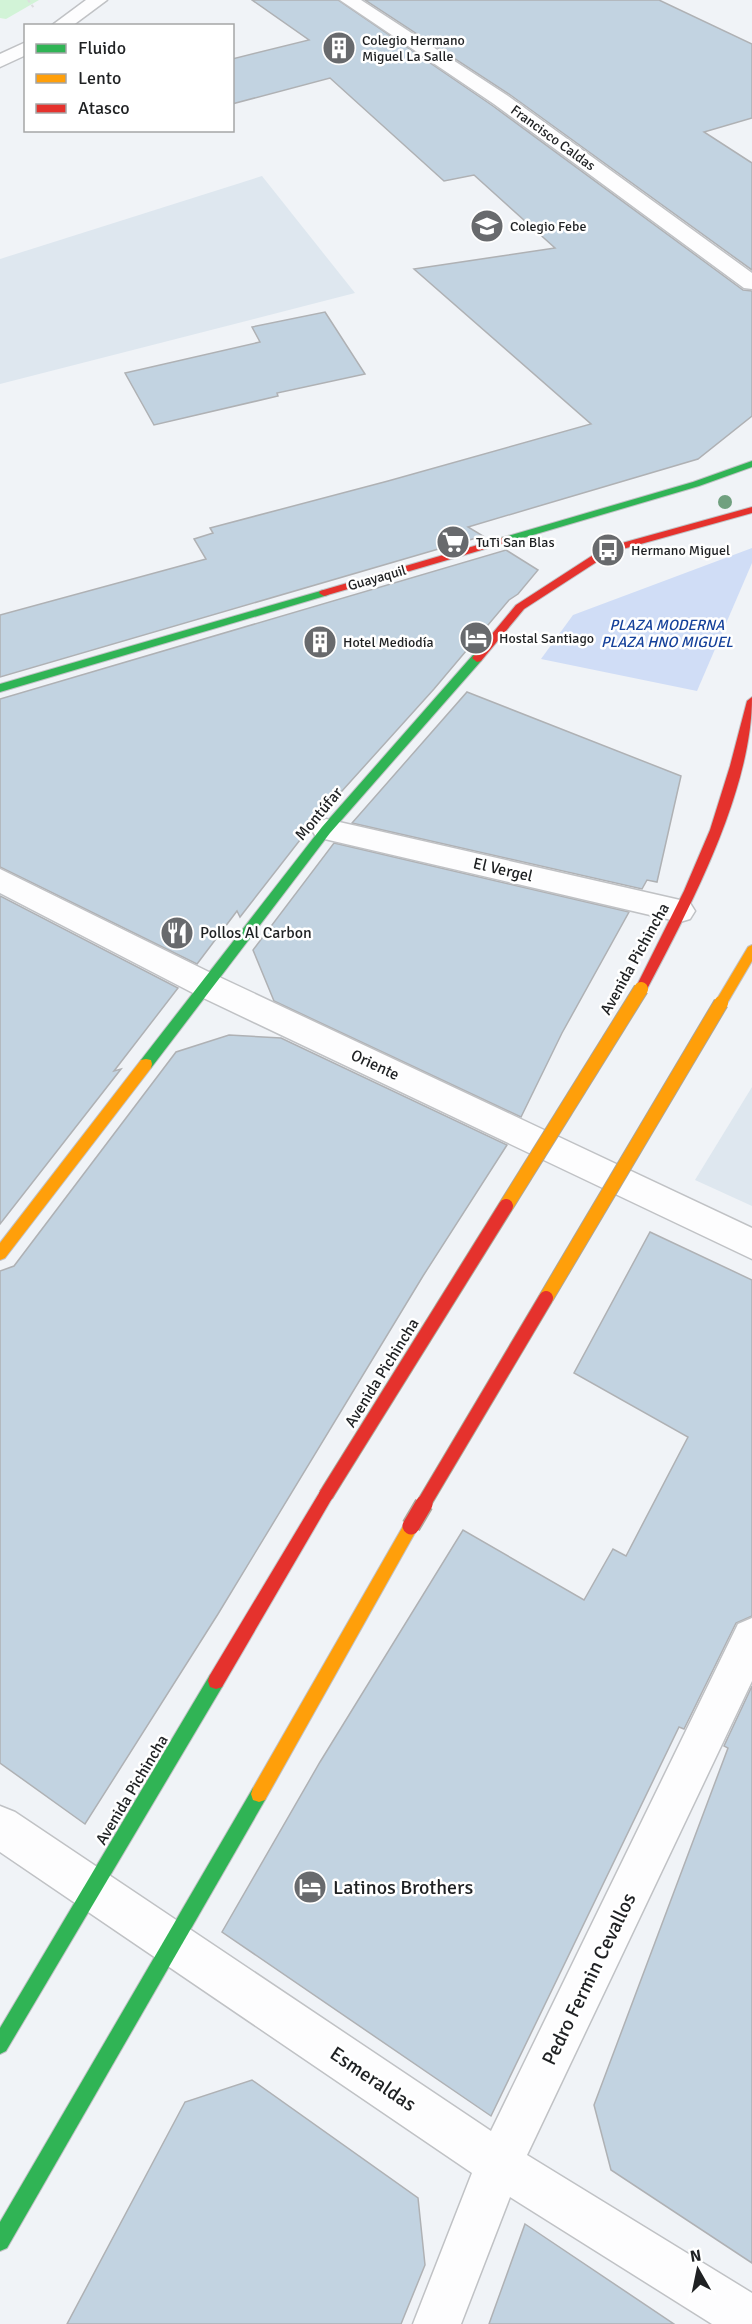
<svg xmlns="http://www.w3.org/2000/svg" width="752" height="2324" viewBox="0 0 752 2324" font-family="Signika,sans-serif">
	<style>
		.built { fill: #dee7ef }
		.green { fill: #d2f3d7 }
		.water { fill: #d0ddf6 }
		.building { fill: #c2d3e1; stroke: #afb1b4; stroke-width: 1.5 }
		.lines { fill: none; stroke-linecap: round; stroke-linejoin: round }
		.street-casing { stroke: #c0c2c5; stroke-width: 3 }
		.fast-casing { stroke: #c0c2c5; stroke-width: 2 }
		.slow-casing { stroke: #c0c2c5; stroke-width: 2 }
		.jam-casing { stroke: #c0c2c5; stroke-width: 2 }
		.path { stroke: #dddedf; stroke-width: 2; stroke-dasharray: 3 3; stroke-linecap: butt }
		.street { fill: #fdfdfe; fill-rule: evenodd }
		.fast { fill: #30b455; fill-rule: evenodd }
		.slow { fill: #ff9f0a; fill-rule: evenodd }
		.jam { fill: #e5322d; fill-rule: evenodd }
		.slow-bridge-casing { stroke: #aca69a; stroke-width: 16; stroke-linecap: butt }
		.jam-bridge-far1-casing { stroke: #aca69a; stroke-width: 16; stroke-linecap: butt }
		.jam-bridge-casing { stroke: #aca69a; stroke-width: 20; stroke-linecap: butt }
		.slow-bridge { stroke: #ff9f0a; stroke-width: 14 }
		.jam-bridge-far1 { stroke: #e5322d; stroke-width: 14 }
		.jam-bridge { stroke: #e5322d; stroke-width: 17 }
		.tree { fill: #70a07f }
		.labels { text-anchor: middle; dominant-baseline: central; stroke-width: 5; stroke-linejoin: round; paint-order: stroke }
		.far-poi-label { font-size: 14px; fill: #1f2123; stroke: #fff; text-anchor: start }
		.far-street-label { font-size: 14px; fill: #1f2123; stroke: #fff }
		.far-water-label { font-size: 15px; font-style: italic; fill: #15419a; stroke: #fff }
		.street-label { font-size: 16px; fill: #1f2123; stroke: #fff }
		.poi-label { font-size: 16px; fill: #1f2123; stroke: #fff; text-anchor: start }
		.near-poi-label { font-size: 20px; fill: #1f2123; stroke: #fff; text-anchor: start }
		.near-street-label { font-size: 20px; fill: #1f2123; stroke: #fff }
	</style>
	<rect width="100%" height="100%" fill="#f0f3f7"/>
	<g class="built">
		<polygon points="262,176 355,293 0,384 0,259"/>
		<polygon points="752,1087 752,1206 695,1180"/>
	</g>
	<polygon class="green" points="0,0 39,0 6,19 0,18"/>
	<polygon class="water" points="752,548 752,563 697,691 541,659 573,615"/>
	<g class="building">
		<polygon points="252,0 338,0 493,106 743,290 752,291 752,416 698,459 468,527 483,536 0,677 0,615 206,559 194,539 213,533 210,528 388,481 591,424 414,269 555,248 474,175 444,181 330,78 232,104 232,59 309,40"/>
		<polygon points="365,0 659,0 752,44 752,118 704,132 752,163 752,270 509,94"/>
		<polygon points="325,312 365,374 277,393 278,396 154,425 125,373 260,342 252,327"/>
		<polygon points="506,550 538,570 518,594 509,600 434,689 314,822 240,917 237,911 197,964 0,867 0,699"/>
		<polygon points="467,692 681,776 657,882 647,880 642,889 352,823"/>
		<polygon points="334,843 629,912 562,1033 521,1117 274,1001 253,950"/>
		<polygon points="0,896 178,988 114,1071 121,1069 0,1224"/>
		<polygon points="229,1035 281,1038 507,1145 423,1276 218,1614 85,1824 0,1763 0,1271 14,1266 176,1052"/>
		<polygon points="650,1232 752,1280 752,1616 736,1623 684,1729 679,1727 491,2116 222,1932 320,1762 463,1530 584,1600 613,1549 626,1556 688,1437 574,1373"/>
		<polygon points="752,1686 752,2263 611,2170 594,2105 728,1748 724,1746"/>
		<polygon points="252,2080 418,2198 425,2265 401,2324 67,2324 185,2102"/>
		<polygon points="525,2224 674,2324 489,2324"/>
	</g>
	<g class="lines">
		<g class="street-casing">
			<g id="street">
				<polygon points="86,0 107,0 72,26 51,26"/>
				<polygon points="340,0 361,0 508,96 752,273 752,289 744,288 494,104"/>
				<polygon points="26,42 26,55 0,67 0,54"/>
				<polygon points="326,819 680,900 690,903 695,911 690,919 680,922 316,837 312,830 316,823"/>
				<polygon points="0,869 217,976 752,1228 752,1259 195,994 0,893"/>
				<polygon points="752,1618 752,1681 527,2155 752,2293 752,2324 712,2324 510,2197 461,2324 413,2324 472,2173 0,1852 0,1806 15,1812 491,2131 738,1624"/>
			</g>
		</g>
		<g class="fast-casing">
			<g id="fast">
				<polygon points="752,461 752,467 699,486 509,542 505,543 500,540 501,538 693,482"/>
				<polygon points="324,590 329,593 328,595 0,692 0,684"/>
				<polygon points="477,654 482,658 481,661 330,833 151,1068 141,1068 140,1064 141,1060 322,827 473,655"/>
				<polygon points="216,1673 222,1675 224,1681 222,1687 6,2051 0,2054 0,2028 210,1675"/>
				<polygon points="259,1786 265,1788 267,1794 265,1800 7,2248 0,2251 0,2222 253,1788"/>
			</g>
		</g>
		<g class="slow-casing">
			<g id="slow">
				<polygon points="752,945 752,961 725,1007 717,1007 715,1003 717,999 748,947"/>
				<polygon points="146,1059 151,1060 152,1064 151,1068 5,1258 0,1260 0,1243 141,1060"/>
				<polygon points="411,1518 416,1521 419,1526 416,1531 265,1800 259,1802 253,1800 251,1794 253,1788 406,1521"/>
			</g>
		</g>
		<g class="jam-casing">
			<g id="jam">
				<polygon points="752,507 752,513 612,552 524,609 481,661 477,662 472,658 516,605 604,548"/>
				<polygon points="505,537 510,540 509,542 324,596 319,593 320,591"/>
				<path d="M752 697C752 792 689 909 645 993H637L635 989 684 891 710 830 730 766 747 701Z"/>
				<polygon points="326,1488 331,1490 334,1495 331,1500 222,1687 216,1689 210,1687 208,1681 210,1675 321,1490"/>
			</g>
		</g>
		<polyline class="path" points="28,0 34,8"/>
		<use href="#street" class="street"/>
		<use href="#fast" class="fast"/>
		<use href="#slow" class="slow"/>
		<use href="#jam" class="jam"/>
		<g class="slow-bridge-casing">
			<g id="slow-bridge">
				<polyline points="506,1206 641,989"/>
				<polyline points="546,1298 721,1003"/>
			</g>
		</g>
		<g class="jam-bridge-far1-casing">
			<g id="jam-bridge-far1">
				<polyline points="326,1495 506,1206"/>
				<polyline points="423,1505 546,1298"/>
			</g>
		</g>
		<g class="jam-bridge-casing">
			<polyline id="jam-bridge" points="411,1526 424,1504"/>
		</g>
		<use href="#slow-bridge" class="slow-bridge"/>
		<use href="#jam-bridge-far1" class="jam-bridge-far1"/>
		<use href="#jam-bridge" class="jam-bridge"/>
	</g>
	<circle class="tree" cx="725" cy="502" r="7"/>
	<defs>
		<g id="building-disc" transform="scale(1.725)"><circle r="9.5" fill="#686a6d" stroke="#fff"/><path d="M-4-6H4V6H1V3H-1V6H-4ZM-2.5-4.3h1.7v1.8h-1.7ZM.8-4.3h1.7v1.8H.8ZM-2.5-1h1.7V.8h-1.7ZM.8-1h1.7V.8H.8Z" fill="#fff"/></g>
		<g id="school-disc" transform="scale(1.725)"><circle r="9.5" fill="#686a6d" stroke="#fff"/><path d="M0-5L7-2L0 1L-7-2ZM-4 1L0 2.5L4 1V4Q0 6-4 4Z" fill="#fff"/></g>
		<g id="supermarket-disc" transform="scale(1.725)"><circle r="9.5" fill="#686a6d" stroke="#fff"/><path d="M-6-5.5h2.5l.6 2H6L4.5 2H-2.5L-4.4-4H-6ZM-1.5 3.2a1.3 1.3 0 1 0 .1 0ZM3 3.2a1.3 1.3 0 1 0 .1 0Z" fill="#fff"/></g>
		<g id="bus-disc" transform="scale(1.725)"><circle r="9.5" fill="#686a6d" stroke="#fff"/><path d="M-5-6H5V4H4V6H2V4H-2V6H-4V4H-5ZM-3.5-4V0h7V-4ZM-3.5 1.2v1.5H-2V1.2ZM2 1.2v1.5H3.5V1.2Z" fill="#fff"/></g>
		<g id="hotel-disc" transform="scale(1.725)"><circle r="9.5" fill="#686a6d" stroke="#fff"/><path d="M-6-4.5h1.5V1H6V5H4.5V3h-9V5H-6ZM-4 0a1.8 1.8 0 1 1 3.6 0ZM.5 0V-2.5h3Q6-2.5 6 0Z" fill="#fff"/></g>
		<g id="restaurant-disc" transform="scale(1.725)"><circle r="9.5" fill="#686a6d" stroke="#fff"/><path d="M-5-6h1v4h1v-4h1v4h1v-4h1v5L-1.5 .5V6h-2V.5L-5-1ZM5-6V6H3V1.5H1.5Q1.5-4 5-6Z" fill="#fff"/></g>
	</defs>
	<g fill-rule="evenodd">
		<use href="#building-disc" x="339" y="48"/>
		<use href="#school-disc" x="487" y="226"/>
		<use href="#supermarket-disc" x="453" y="542"/>
		<use href="#bus-disc" x="608" y="550"/>
		<use href="#hotel-disc" x="476" y="638"/>
		<use href="#building-disc" x="320" y="642"/>
		<use href="#restaurant-disc" x="177" y="933"/>
		<use href="#hotel-disc" x="310" y="1887"/>
	</g>
	<g class="labels">
		<g class="far-poi-label">
			<text x="362" y="40">Colegio Hermano<tspan x="362" dy="16">Miguel La Salle</tspan></text>
			<text x="510" y="226">Colegio Febe</text>
			<text x="476" y="542">TuTi San Blas</text>
			<text x="631" y="550">Hermano Miguel</text>
			<text x="499" y="638">Hostal Santiago</text>
			<text x="343" y="642">Hotel Mediodía</text>
		</g>
		<g class="far-street-label">
			<text transform="translate(553 138) rotate(36)">Francisco Caldas</text>
			<text transform="translate(377 578) rotate(-16)">Guayaquil</text>
		</g>
		<g class="far-water-label">
			<text x="667" y="625">PLAZA MODERNA<tspan x="667" dy="17">PLAZA HNO MIGUEL</tspan></text>
		</g>
		<g class="street-label">
			<text transform="translate(319 814) rotate(-50)">Montúfar</text>
			<text transform="translate(503 870) rotate(13)">El Vergel</text>
			<text transform="translate(635 959) rotate(-61)">Avenida Pichincha</text>
			<text transform="translate(375 1065) rotate(25)">Oriente</text>
			<text transform="translate(382 1373) rotate(-58)">Avenida Pichincha</text>
			<text transform="translate(132 1790) rotate(-59)">Avenida Pichincha</text>
		</g>
		<g class="poi-label">
			<text x="200" y="933">Pollos Al Carbon</text>
		</g>
		<g class="near-poi-label">
			<text x="333" y="1887">Latinos Brothers</text>
		</g>
		<g class="near-street-label">
			<text transform="translate(589 1979) rotate(-64)">Pedro Fermin Cevallos</text>
			<text transform="translate(373 2079) rotate(34)">Esmeraldas</text>
		</g>
	</g>
	<rect x="24" y="24" width="210" height="108" fill="#ffffff" stroke="#a5a6a7" stroke-width="1.5"/>
	<rect x="36" y="44" width="30" height="9" fill="#30b455" stroke="#a5a6a7" stroke-width="1.5"/>
	<text x="78" y="54" font-size="18" fill="#1f2123">Fluido</text>
	<rect x="36" y="74" width="30" height="9" fill="#ff9f0a" stroke="#a5a6a7" stroke-width="1.5"/>
	<text x="78" y="84" font-size="18" fill="#1f2123">Lento</text>
	<rect x="36" y="104" width="30" height="9" fill="#e5322d" stroke="#a5a6a7" stroke-width="1.5"/>
	<text x="78" y="114" font-size="18" fill="#1f2123">Atasco</text>
	<g transform="translate(698 2270) rotate(351)" stroke="#ffffff" stroke-width="4.5" paint-order="stroke">
	<path d="M0-4.5L10 22L0 15L-10 22Z" fill="#1f2123"/>
	<text y="-9" font-size="16" font-weight="bold" text-anchor="middle" fill="#1f2123">N</text>
	</g>
</svg>
